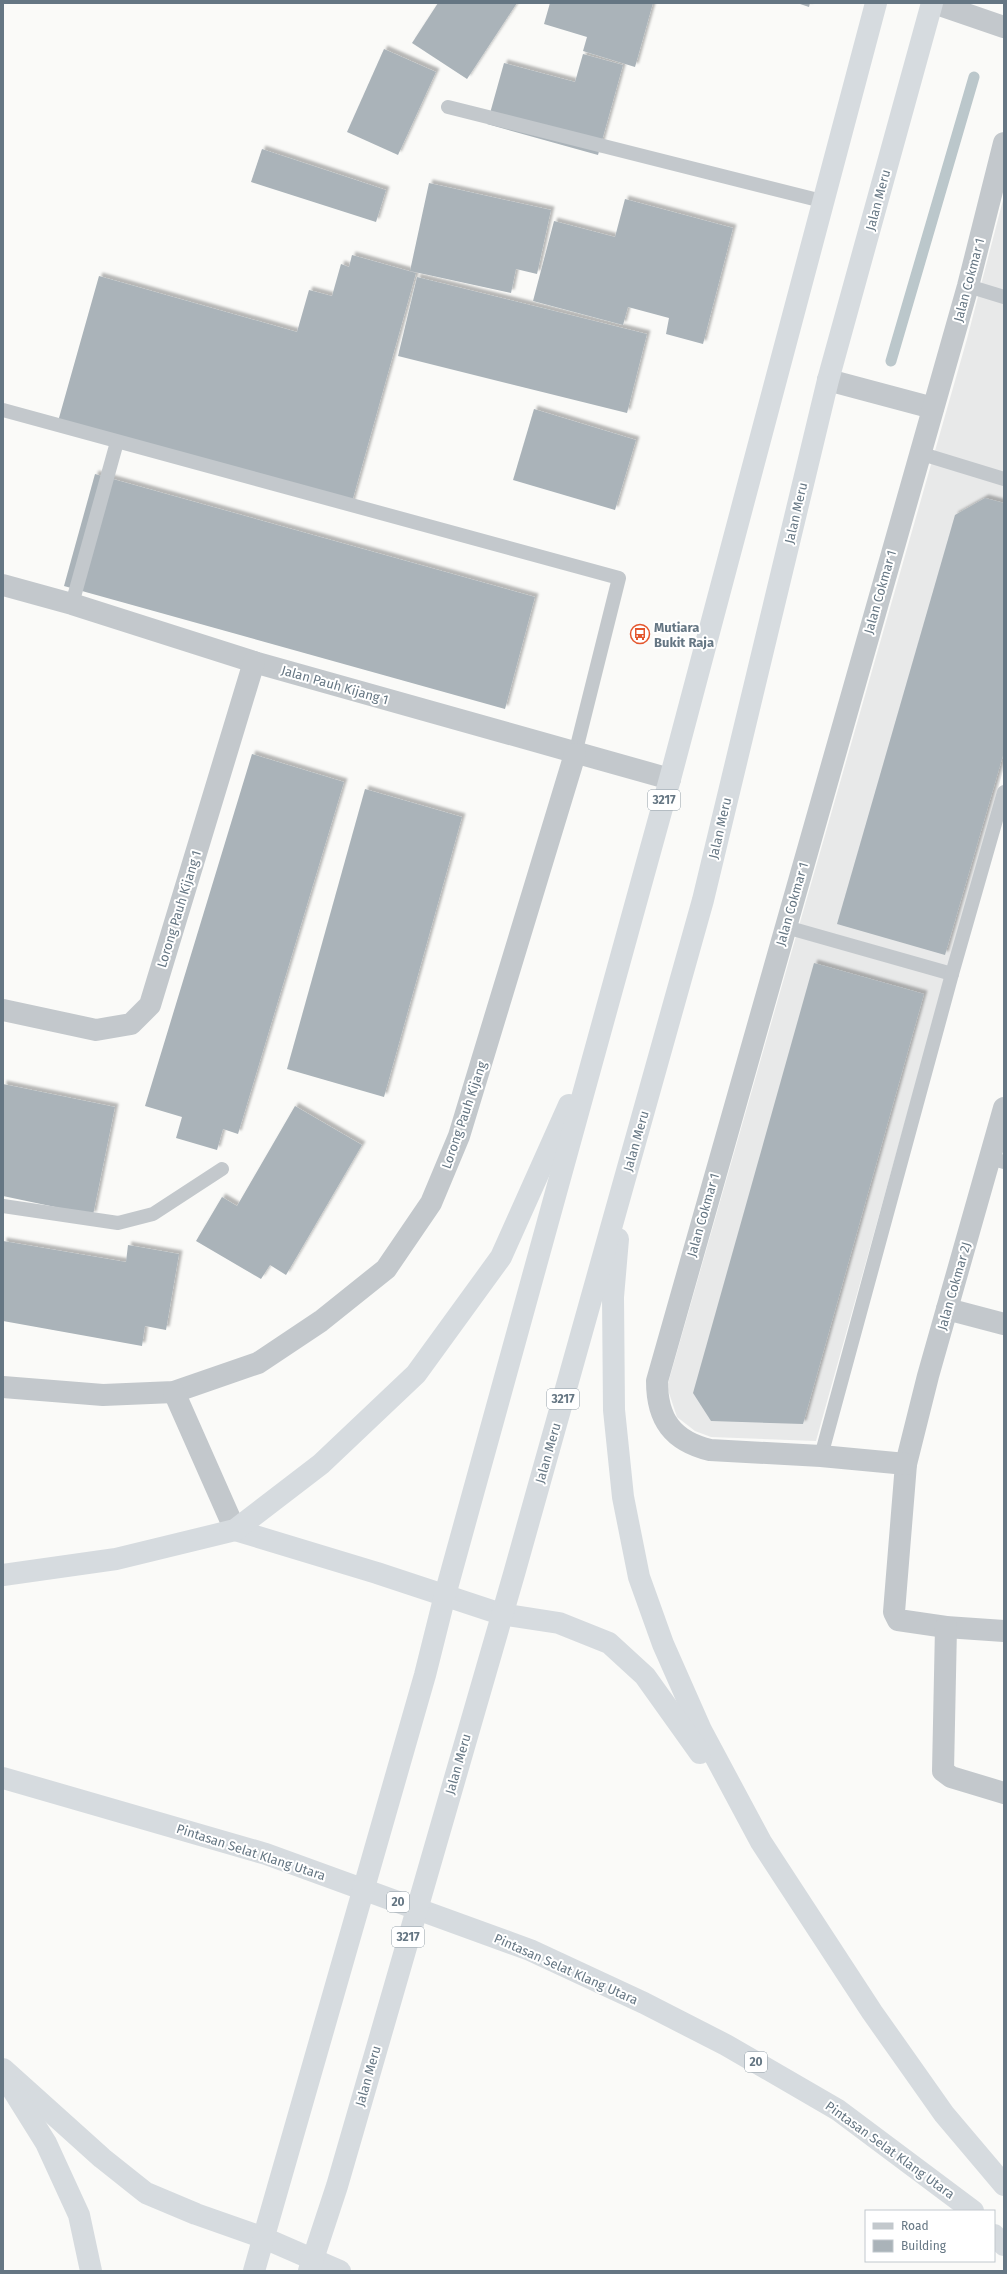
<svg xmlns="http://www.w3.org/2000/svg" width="1007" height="2274" viewBox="0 0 1007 2274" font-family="'Fira Sans',sans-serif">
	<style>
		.built { fill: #e8e9e9 }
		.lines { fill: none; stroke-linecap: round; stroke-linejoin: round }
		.stream { stroke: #bbc7cb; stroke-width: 11 }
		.building { fill: #aab3b9; filter: url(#shadow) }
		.service { stroke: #c3c8cc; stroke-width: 14 }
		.minor { stroke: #c3c8cc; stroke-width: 22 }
		.trunk { stroke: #d6dbdf; stroke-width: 22 }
		.labels { text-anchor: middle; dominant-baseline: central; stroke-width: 4; stroke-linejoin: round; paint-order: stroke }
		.shield { fill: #fff; stroke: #939fa8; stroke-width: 1 }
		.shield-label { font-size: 12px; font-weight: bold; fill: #657683 }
		.street-label { font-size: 13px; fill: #657683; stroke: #fff }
		.poi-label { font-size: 13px; font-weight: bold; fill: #657683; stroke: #fff; text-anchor: start }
	</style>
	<defs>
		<filter id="shadow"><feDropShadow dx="3.5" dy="-3.5" stdDeviation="1" flood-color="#0004"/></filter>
	</defs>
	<rect width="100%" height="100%" fill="#fafaf8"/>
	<polygon class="built" points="1004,196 1004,767 816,1441 711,1437 695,1431 677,1417 667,1387 967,339"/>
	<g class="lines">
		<polyline class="stream" points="891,361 974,77"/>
	</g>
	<g class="building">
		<polygon points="438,3 517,3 467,79 412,43"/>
		<polygon points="550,3 653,3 635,67 583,51 587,37 544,24"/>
		<polygon points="797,3 810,3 809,7"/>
		<polygon points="384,49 436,72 398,155 347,132"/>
		<polygon points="583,54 623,65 598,155 487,124 504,63 575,82"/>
		<polygon points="262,149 386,190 376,222 251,182"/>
		<polygon points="429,183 551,210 537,274 516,269 511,293 410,271"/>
		<polygon points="625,199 733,228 703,344 666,334 669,318 628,307 623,325 533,301 554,221 615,237"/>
		<polygon points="352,255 416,273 350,509 57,425 99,276 297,332 309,290 332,296 341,264 349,267"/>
		<polygon points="417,277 647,334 627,413 398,356"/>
		<polygon points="534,409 636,440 615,510 513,480"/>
		<polygon points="95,474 535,597 505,709 64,586"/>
		<polygon points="985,498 1004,503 1004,752 945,955 837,924 955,515"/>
		<polygon points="252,754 344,782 238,1134 223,1129 217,1150 176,1138 182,1117 145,1106"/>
		<polygon points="365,789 462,817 384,1097 287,1069"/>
		<polygon points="814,963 924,994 803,1424 711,1421 693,1393"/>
		<polygon points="3,1084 115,1107 93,1215 3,1196"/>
		<polygon points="295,1106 362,1145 286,1275 270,1265 261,1279 196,1241 222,1197 237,1206"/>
		<polygon points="3,1241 126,1262 128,1245 179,1254 166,1330 145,1326 142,1346 3,1321"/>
	</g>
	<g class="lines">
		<g class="service">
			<polyline points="448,107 822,201"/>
			<polyline points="968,286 1004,297"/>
			<polyline points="3,410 619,578 575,754"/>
			<polyline points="919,453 1004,479"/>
			<polyline points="72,604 117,442"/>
			<polyline points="786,927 952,974"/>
			<polyline points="990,1158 1004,1162"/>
			<polyline points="3,1206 118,1223 153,1214 222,1169"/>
			<polyline points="821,1456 952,974 1004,792"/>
		</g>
		<g class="minor">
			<polyline points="934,3 1004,27"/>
			<polyline points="828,380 933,408"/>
			<polyline points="3,585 72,604 254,662 670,779"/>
			<polyline points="3,1010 96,1030 131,1024 150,1005 254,662"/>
			<polyline points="1004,1108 928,1376 906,1464 894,1612 898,1620 946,1627 1004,1631"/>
			<polyline points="947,1309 1004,1324"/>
			<polyline points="3,1387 103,1395 174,1392 258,1363 321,1321 386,1269 431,1203 459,1136 575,754"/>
			<polyline points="174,1392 235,1530"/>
			<path d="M906 1464 821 1456 710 1450C673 1441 657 1420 657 1381L968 286 1004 143"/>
			<polyline points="946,1627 943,1771 951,1777 1004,1793"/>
		</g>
		<g class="trunk">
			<polyline points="618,1239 613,1297 614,1410 623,1497 639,1577 663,1644 701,1730 761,1842 872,2012 944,2114 1004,2185"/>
			<polyline points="235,1530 377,1573 501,1614 559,1623 609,1643 645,1676 700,1753"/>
			<polyline points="3,1575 116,1559 235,1530 321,1464 416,1374 501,1257 569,1105"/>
			<polyline points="3,1778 266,1854 530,1950 644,2003 726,2045 838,2110 973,2211"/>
			<polyline points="3,2069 102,2158 146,2193 196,2214 264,2238 340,2271"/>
			<polyline points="11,2087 46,2143 79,2215 91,2271"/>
			<polyline points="994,2235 1004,2245"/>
			<polyline points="254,2271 425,1675 445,1595 670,779 876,3"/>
			<polyline points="309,2271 337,2186 514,1574 703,900 828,380 932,3"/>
		</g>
	</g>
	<defs>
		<g id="bus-ring" transform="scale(1)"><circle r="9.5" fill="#fff" stroke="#e4572e" stroke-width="1.5"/><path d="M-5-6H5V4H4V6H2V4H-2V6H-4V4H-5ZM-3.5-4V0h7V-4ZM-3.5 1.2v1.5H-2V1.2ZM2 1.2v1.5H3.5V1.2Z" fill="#e4572e"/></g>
	</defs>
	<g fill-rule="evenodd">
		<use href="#bus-ring" x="640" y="634"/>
	</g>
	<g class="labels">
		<g class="shield">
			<rect x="648" y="790" width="32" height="20" rx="3"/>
			<rect x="547" y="1389" width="32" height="20" rx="3"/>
			<rect x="387" y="1892" width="22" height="20" rx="3"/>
			<rect x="392" y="1927" width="32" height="20" rx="3"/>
			<rect x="745" y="2052" width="22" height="20" rx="3"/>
		</g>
		<g class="shield-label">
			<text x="664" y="800">3217</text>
			<text x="563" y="1399">3217</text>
			<text x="398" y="1902">20</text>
			<text x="408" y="1937">3217</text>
			<text x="756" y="2062">20</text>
		</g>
		<g class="street-label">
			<text transform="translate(878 200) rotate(-75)">Jalan Meru</text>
			<text transform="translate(969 280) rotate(-75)">Jalan Cokmar 1</text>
			<text transform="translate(796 513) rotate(-77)">Jalan Meru</text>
			<text transform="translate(880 592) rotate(-74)">Jalan Cokmar 1</text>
			<text transform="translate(335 685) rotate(16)">Jalan Pauh Kijang 1</text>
			<text transform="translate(720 828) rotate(-77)">Jalan Meru</text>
			<text transform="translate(792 904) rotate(-74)">Jalan Cokmar 1</text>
			<text transform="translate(179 909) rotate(-73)">Lorong Pauh Kijang 1</text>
			<text transform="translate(464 1115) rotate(-71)">Lorong Pauh Kijang</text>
			<text transform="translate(636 1141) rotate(-74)">Jalan Meru</text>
			<text transform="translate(703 1215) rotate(-74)">Jalan Cokmar 1</text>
			<text transform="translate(954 1286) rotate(-74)">Jalan Cokmar 2J</text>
			<text transform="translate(548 1453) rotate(-74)">Jalan Meru</text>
			<text transform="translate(458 1764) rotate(-74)">Jalan Meru</text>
			<text transform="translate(251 1852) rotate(18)">Pintasan Selat Klang Utara</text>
			<text transform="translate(566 1969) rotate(24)">Pintasan Selat Klang Utara</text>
			<text transform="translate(368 2076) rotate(-74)">Jalan Meru</text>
			<text transform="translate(890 2150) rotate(36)">Pintasan Selat Klang Utara</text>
		</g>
		<g class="poi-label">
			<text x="654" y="627">Mutiara<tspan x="654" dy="15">Bukit Raja</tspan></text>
		</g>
	</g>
	<rect width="1007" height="2274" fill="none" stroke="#657683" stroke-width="8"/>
	<rect x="865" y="2210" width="130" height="52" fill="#ffffff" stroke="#c1c8cd"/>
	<rect x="873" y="2223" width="20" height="6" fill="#c3c8cc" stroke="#c1c8cd"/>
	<text x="901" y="2230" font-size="12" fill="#657683">Road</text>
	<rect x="873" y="2240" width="20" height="12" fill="#aab3b9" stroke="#c1c8cd"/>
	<text x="901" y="2250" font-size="12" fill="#657683">Building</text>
</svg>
